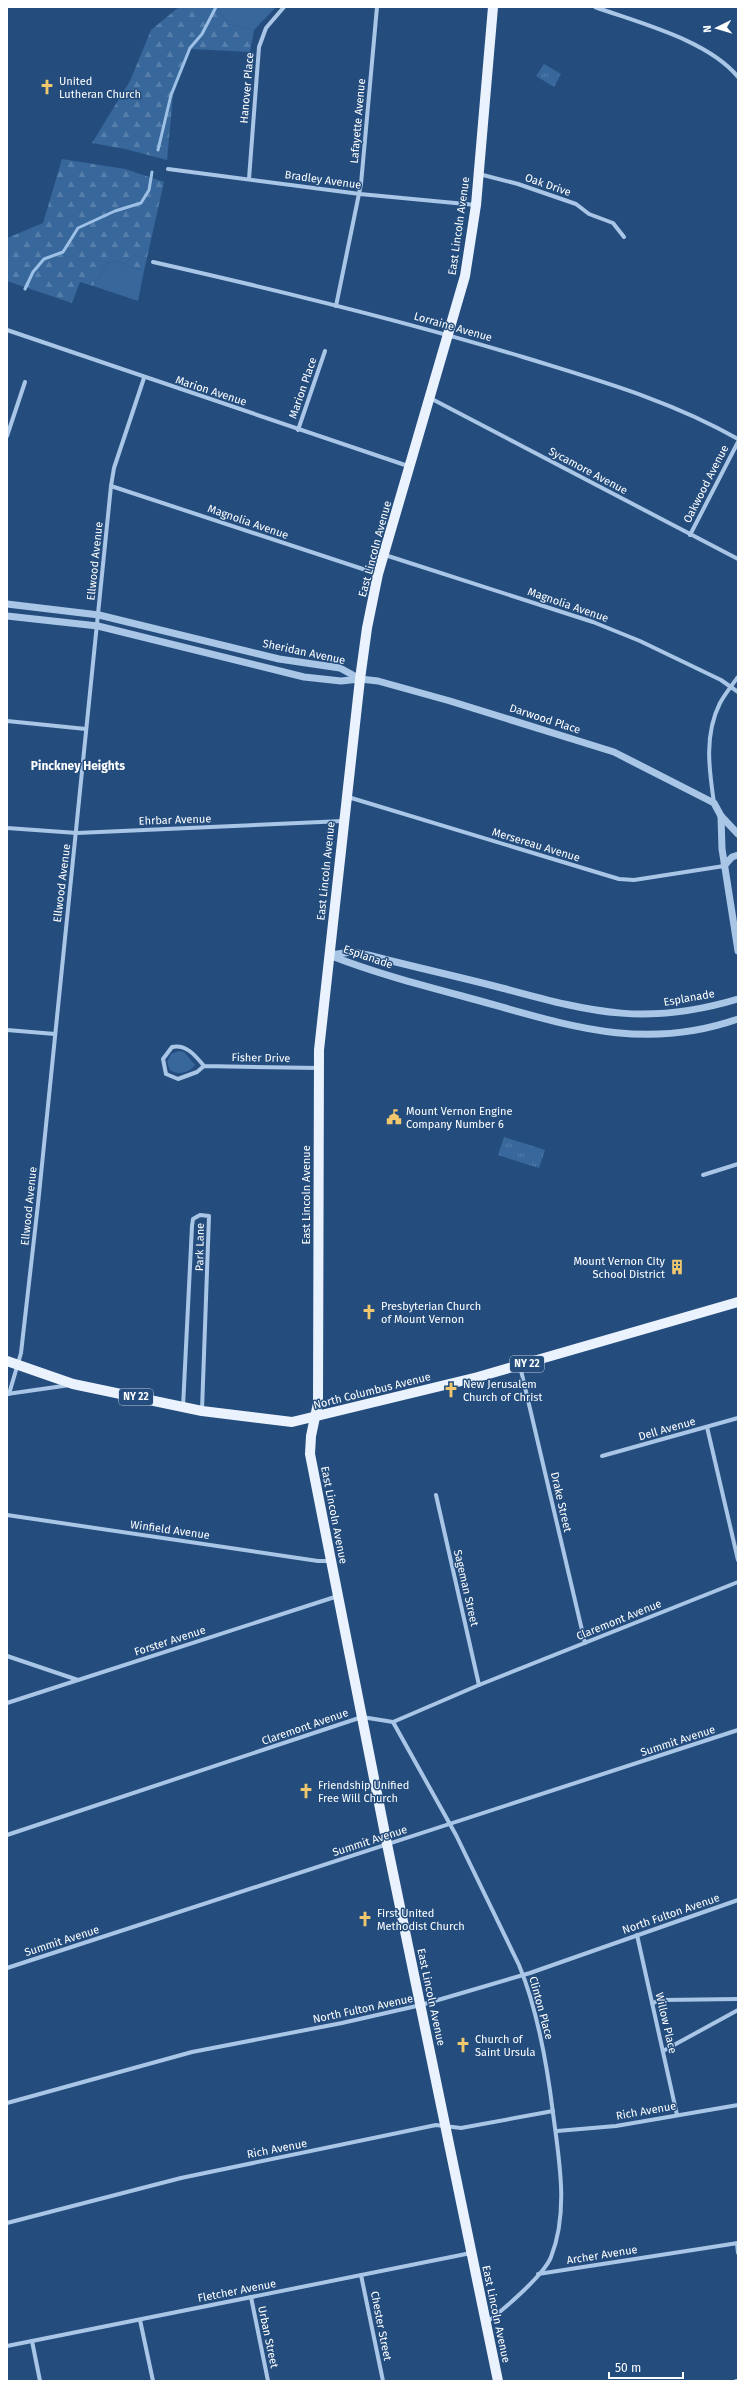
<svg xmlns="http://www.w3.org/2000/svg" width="745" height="2388" viewBox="0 0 745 2388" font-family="'Fira Sans',sans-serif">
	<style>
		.grass { fill: #37679b }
		.forest { fill: url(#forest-firs) }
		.park { fill: url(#park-tufts) }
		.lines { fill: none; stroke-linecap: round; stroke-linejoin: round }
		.stream { stroke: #9dc1e6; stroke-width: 3 }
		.minor { stroke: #a9c6e6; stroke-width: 4 }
		.tertiary { stroke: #a9c6e6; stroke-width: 7 }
		.primary { stroke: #eaf2fd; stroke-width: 10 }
		.labels { text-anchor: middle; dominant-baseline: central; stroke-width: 3; stroke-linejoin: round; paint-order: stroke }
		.shield { fill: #244d7e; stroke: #bdcad8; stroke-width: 1 }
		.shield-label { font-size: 10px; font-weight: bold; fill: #fff }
		.poi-label { font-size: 11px; fill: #fff; stroke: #244d7e; text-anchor: start }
		.street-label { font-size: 11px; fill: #fff; stroke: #244d7e }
		.neighbourhood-label { font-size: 12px; font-weight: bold; fill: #fff; stroke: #244d7e }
	</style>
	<defs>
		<pattern id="forest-firs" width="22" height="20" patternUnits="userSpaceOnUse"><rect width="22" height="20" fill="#37679b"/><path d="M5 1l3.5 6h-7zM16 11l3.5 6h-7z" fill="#557eaa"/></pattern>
		<pattern id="park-tufts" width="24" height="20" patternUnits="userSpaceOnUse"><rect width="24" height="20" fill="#37679b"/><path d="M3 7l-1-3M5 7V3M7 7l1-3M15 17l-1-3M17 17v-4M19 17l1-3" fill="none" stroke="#557eaa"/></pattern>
	</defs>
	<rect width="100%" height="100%" fill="#244d7e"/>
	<g class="grass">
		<polygon points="217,7 276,7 254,30 228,24"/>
		<polygon points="117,261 144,271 138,301 93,286 107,263"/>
		<path d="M179 1051 184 1052 195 1065C190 1072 178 1076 170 1070L167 1062 171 1054Z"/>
	</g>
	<g class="forest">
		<polygon points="179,7 217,7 228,24 254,30 250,52 191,49 173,95 167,160 125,149 92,143 130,81 151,30"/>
		<polygon points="62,159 125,169 164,182 144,271 117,261 107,263 93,286 80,282 72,303 7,281 7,238 43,223"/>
	</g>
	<g class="park">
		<polygon points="544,64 561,74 554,87 536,76"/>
		<polygon points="504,1137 545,1150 539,1168 498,1155"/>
	</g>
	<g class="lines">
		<g class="stream">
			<polyline points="158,150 171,95 190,48 202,34 216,7"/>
			<polyline points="25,289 33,272 44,259 63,252 78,228 115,211 141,203 149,190 152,172"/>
		</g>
		<g class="minor">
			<path d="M595 7C639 23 708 40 738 77"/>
			<polyline points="168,169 360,194 476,205"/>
			<polyline points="479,174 518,184 576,204 589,214 613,223 624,237"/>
			<polyline points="249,179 259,47 266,28 284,7"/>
			<path d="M153 262C277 290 401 320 523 357 597 380 670 400 738 439"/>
			<polyline points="336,306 361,184 377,7"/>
			<polyline points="7,330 408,466"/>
			<polyline points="430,398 738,559"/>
			<polyline points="298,430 325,351"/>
			<polyline points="7,436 25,382"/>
			<polyline points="111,486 378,574"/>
			<polyline points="690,535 738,442"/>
			<polyline points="385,555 593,622 640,641 721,680 738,692"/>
			<polyline points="7,721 86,729"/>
			<polyline points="348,797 619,879 634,880 724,866"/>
			<path d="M714 803C709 769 704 735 720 703 725 694 732 685 738 677"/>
			<polyline points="7,828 77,833 343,821"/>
			<polyline points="7,1030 55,1034"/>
			<path d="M204 1066C195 1055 186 1044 172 1047L163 1059 166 1074 178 1079 197 1072 204 1066 318 1068"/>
			<polyline points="703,1175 738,1164"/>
			<polyline points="520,1366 585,1643"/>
			<polyline points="7,1394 70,1385"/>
			<polyline points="9,1394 21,1353 38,1204 111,486 114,468 144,378"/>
			<polyline points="183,1407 192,1226 193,1219 200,1215 209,1216 202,1410"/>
			<polyline points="707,1427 738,1560"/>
			<polyline points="602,1456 738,1418"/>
			<polyline points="436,1495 479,1685"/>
			<polyline points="7,1515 318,1561 331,1561"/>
			<polyline points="7,1656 78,1680"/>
			<polyline points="7,1703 338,1596"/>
			<path d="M393 1722 456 1835 519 1965C538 2011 547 2064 553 2113 559 2159 569 2212 551 2257 544 2275 503 2310 487 2322"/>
			<polyline points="7,1835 362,1717 393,1722 479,1685 738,1582"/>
			<polyline points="637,1935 677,2115"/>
			<polyline points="7,1968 738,1730"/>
			<polyline points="652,2003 663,2000 738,1999"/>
			<polyline points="663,2051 738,2010"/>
			<polyline points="7,2103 192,2052 342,2023 421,2005 530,1973 738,1900"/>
			<polyline points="557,2131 616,2126 738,2105"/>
			<polyline points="7,2223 181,2178 436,2125 461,2128 553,2111"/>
			<polyline points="737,2243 738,2253"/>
			<polyline points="538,2274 738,2243"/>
			<polyline points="361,2275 383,2381"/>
			<polyline points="251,2297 268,2381"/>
			<polyline points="140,2320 153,2381"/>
			<polyline points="32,2341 40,2381"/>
			<polyline points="7,2346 471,2253"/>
			<polyline points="736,2381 738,2381"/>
		</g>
		<g class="tertiary">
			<polyline points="7,604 99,615 279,659 340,668 360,679"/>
			<polyline points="7,616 98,626 304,677 341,681 360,679 378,681 450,701 614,752 714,803 721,816 738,834"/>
			<polyline points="721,816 722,849 738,951"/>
			<polyline points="724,866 732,857 738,855"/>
			<path d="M329 955C372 972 417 984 462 996 559 1022 638 1054 738 1019"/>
			<path d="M330 955 352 952 368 955C414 967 460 977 506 989 594 1013 648 1026 738 999"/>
		</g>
		<g class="primary">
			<polyline points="493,7 476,205 465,276 378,574 367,628 360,679 319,1050 318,1403 311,1436 310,1454 387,1844 498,2381"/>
			<polyline points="7,1361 73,1384 202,1411 292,1422 478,1377 738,1302"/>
		</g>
	</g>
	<defs>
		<g id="church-bare" transform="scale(1.2)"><path d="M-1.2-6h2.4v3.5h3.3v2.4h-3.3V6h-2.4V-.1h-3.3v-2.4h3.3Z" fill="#f0c76d" stroke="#244d7e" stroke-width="2.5" paint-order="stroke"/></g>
		<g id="civic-bare" transform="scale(1.2)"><path d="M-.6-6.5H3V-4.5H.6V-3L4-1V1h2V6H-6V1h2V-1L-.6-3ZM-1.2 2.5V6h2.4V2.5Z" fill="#f0c76d" stroke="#244d7e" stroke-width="2.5" paint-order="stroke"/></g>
		<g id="building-bare" transform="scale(1.2)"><path d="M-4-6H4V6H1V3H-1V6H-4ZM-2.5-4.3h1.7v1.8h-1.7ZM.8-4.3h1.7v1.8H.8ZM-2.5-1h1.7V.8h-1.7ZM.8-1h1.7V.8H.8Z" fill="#f0c76d" stroke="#244d7e" stroke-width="2.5" paint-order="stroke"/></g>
	</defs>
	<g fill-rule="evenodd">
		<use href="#church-bare" x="47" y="87"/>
		<use href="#civic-bare" x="394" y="1117"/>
		<use href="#building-bare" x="677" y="1267"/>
		<use href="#church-bare" x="369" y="1312"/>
		<use href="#church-bare" x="451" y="1390"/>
		<use href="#church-bare" x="306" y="1791"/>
		<use href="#church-bare" x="365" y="1919"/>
		<use href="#church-bare" x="463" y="2045"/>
	</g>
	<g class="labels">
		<g class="shield">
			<rect x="510" y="1356" width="34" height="16" rx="3"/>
			<rect x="119" y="1389" width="34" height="16" rx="3"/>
		</g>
		<g class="shield-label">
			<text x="527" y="1364">NY 22</text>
			<text x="136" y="1397">NY 22</text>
		</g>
		<g class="poi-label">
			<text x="59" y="81">United<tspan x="59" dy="13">Lutheran Church</tspan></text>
			<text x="406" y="1111">Mount Vernon Engine<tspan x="406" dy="13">Company Number 6</tspan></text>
			<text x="665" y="1261" text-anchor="end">Mount Vernon City<tspan x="665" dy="13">School District</tspan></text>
			<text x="381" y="1306">Presbyterian Church<tspan x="381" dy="13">of Mount Vernon</tspan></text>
			<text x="463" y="1384">New Jerusalem<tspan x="463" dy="13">Church of Christ</tspan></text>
			<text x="318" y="1785">Friendship Unified<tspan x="318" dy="13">Free Will Church</tspan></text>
			<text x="377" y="1913">First United<tspan x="377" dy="13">Methodist Church</tspan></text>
			<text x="475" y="2039">Church of<tspan x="475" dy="13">Saint Ursula</tspan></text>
		</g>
		<g class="street-label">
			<text transform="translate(247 88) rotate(-85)">Hanover Place</text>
			<text transform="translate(358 121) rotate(-85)">Lafayette Avenue</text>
			<text transform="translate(323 180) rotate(8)">Bradley Avenue</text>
			<text transform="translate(548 185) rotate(19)">Oak Drive</text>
			<text transform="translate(459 226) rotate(-82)">East Lincoln Avenue</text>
			<text transform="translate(453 327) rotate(16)">Lorraine Avenue</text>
			<text transform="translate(303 388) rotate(-71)">Marion Place</text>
			<text transform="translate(211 391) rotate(18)">Marion Avenue</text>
			<text transform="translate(588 471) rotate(28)">Sycamore Avenue</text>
			<text transform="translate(706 484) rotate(-63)">Oakwood Avenue</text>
			<text transform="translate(248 522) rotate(19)">Magnolia Avenue</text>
			<text transform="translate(375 549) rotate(-75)">East Lincoln Avenue</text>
			<text transform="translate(95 561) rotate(-84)">Ellwood Avenue</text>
			<text transform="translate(568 605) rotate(19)">Magnolia Avenue</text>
			<text transform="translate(304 652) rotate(12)">Sheridan Avenue</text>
			<text transform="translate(545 719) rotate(18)">Darwood Place</text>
			<text transform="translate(175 820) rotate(-2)">Ehrbar Avenue</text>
			<text transform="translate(536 845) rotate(17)">Mersereau Avenue</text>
			<text transform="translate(326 871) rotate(-84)">East Lincoln Avenue</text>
			<text transform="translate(62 883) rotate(-83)">Ellwood Avenue</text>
			<text transform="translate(368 957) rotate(19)">Esplanade</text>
			<text transform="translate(689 998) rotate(-10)">Esplanade</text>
			<text transform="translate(261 1058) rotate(1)">Fisher Drive</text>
			<text transform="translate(306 1195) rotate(-90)">East Lincoln Avenue</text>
			<text transform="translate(29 1206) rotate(-84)">Ellwood Avenue</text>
			<text transform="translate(200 1247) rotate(-89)">Park Lane</text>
			<text transform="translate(372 1391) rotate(-14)">North Columbus Avenue</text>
			<text transform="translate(667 1429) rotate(-16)">Dell Avenue</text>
			<text transform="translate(561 1502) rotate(77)">Drake Street</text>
			<text transform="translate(334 1515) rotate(79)">East Lincoln Avenue</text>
			<text transform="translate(170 1530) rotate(8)">Winfield Avenue</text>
			<text transform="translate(466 1588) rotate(77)">Sageman Street</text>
			<text transform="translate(619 1620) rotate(-22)">Claremont Avenue</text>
			<text transform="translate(170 1641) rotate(-18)">Forster Avenue</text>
			<text transform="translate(305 1727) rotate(-19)">Claremont Avenue</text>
			<text transform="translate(678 1741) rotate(-18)">Summit Avenue</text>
			<text transform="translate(370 1841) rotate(-18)">Summit Avenue</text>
			<text transform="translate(671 1914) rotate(-19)">North Fulton Avenue</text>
			<text transform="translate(62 1941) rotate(-18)">Summit Avenue</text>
			<text transform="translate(431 1997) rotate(78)">East Lincoln Avenue</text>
			<text transform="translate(541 2008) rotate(75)">Clinton Place</text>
			<text transform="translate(363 2009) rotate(-12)">North Fulton Avenue</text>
			<text transform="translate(666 2023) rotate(77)">Willow Place</text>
			<text transform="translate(646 2111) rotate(-10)">Rich Avenue</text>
			<text transform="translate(277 2149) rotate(-11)">Rich Avenue</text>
			<text transform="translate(602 2255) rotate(-9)">Archer Avenue</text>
			<text transform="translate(237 2291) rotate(-11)">Fletcher Avenue</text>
			<text transform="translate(496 2314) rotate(78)">East Lincoln Avenue</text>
			<text transform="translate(381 2326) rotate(79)">Chester Street</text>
			<text transform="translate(268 2337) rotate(78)">Urban Street</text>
		</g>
		<g class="neighbourhood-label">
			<text x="78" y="766">Pinckney Heights</text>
		</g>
	</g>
	<rect width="745" height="2388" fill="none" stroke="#ffffff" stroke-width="16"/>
	<g transform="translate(717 28) rotate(265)" stroke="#244d7e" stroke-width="3" paint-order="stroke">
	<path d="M0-3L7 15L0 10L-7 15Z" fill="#ffffff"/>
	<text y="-6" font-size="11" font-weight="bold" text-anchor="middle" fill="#ffffff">N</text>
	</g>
	<path d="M609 2372v6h74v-6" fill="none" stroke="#ffffff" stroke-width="2"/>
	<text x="615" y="2372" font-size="12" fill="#ffffff" stroke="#244d7e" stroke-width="3" paint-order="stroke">50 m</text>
</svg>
